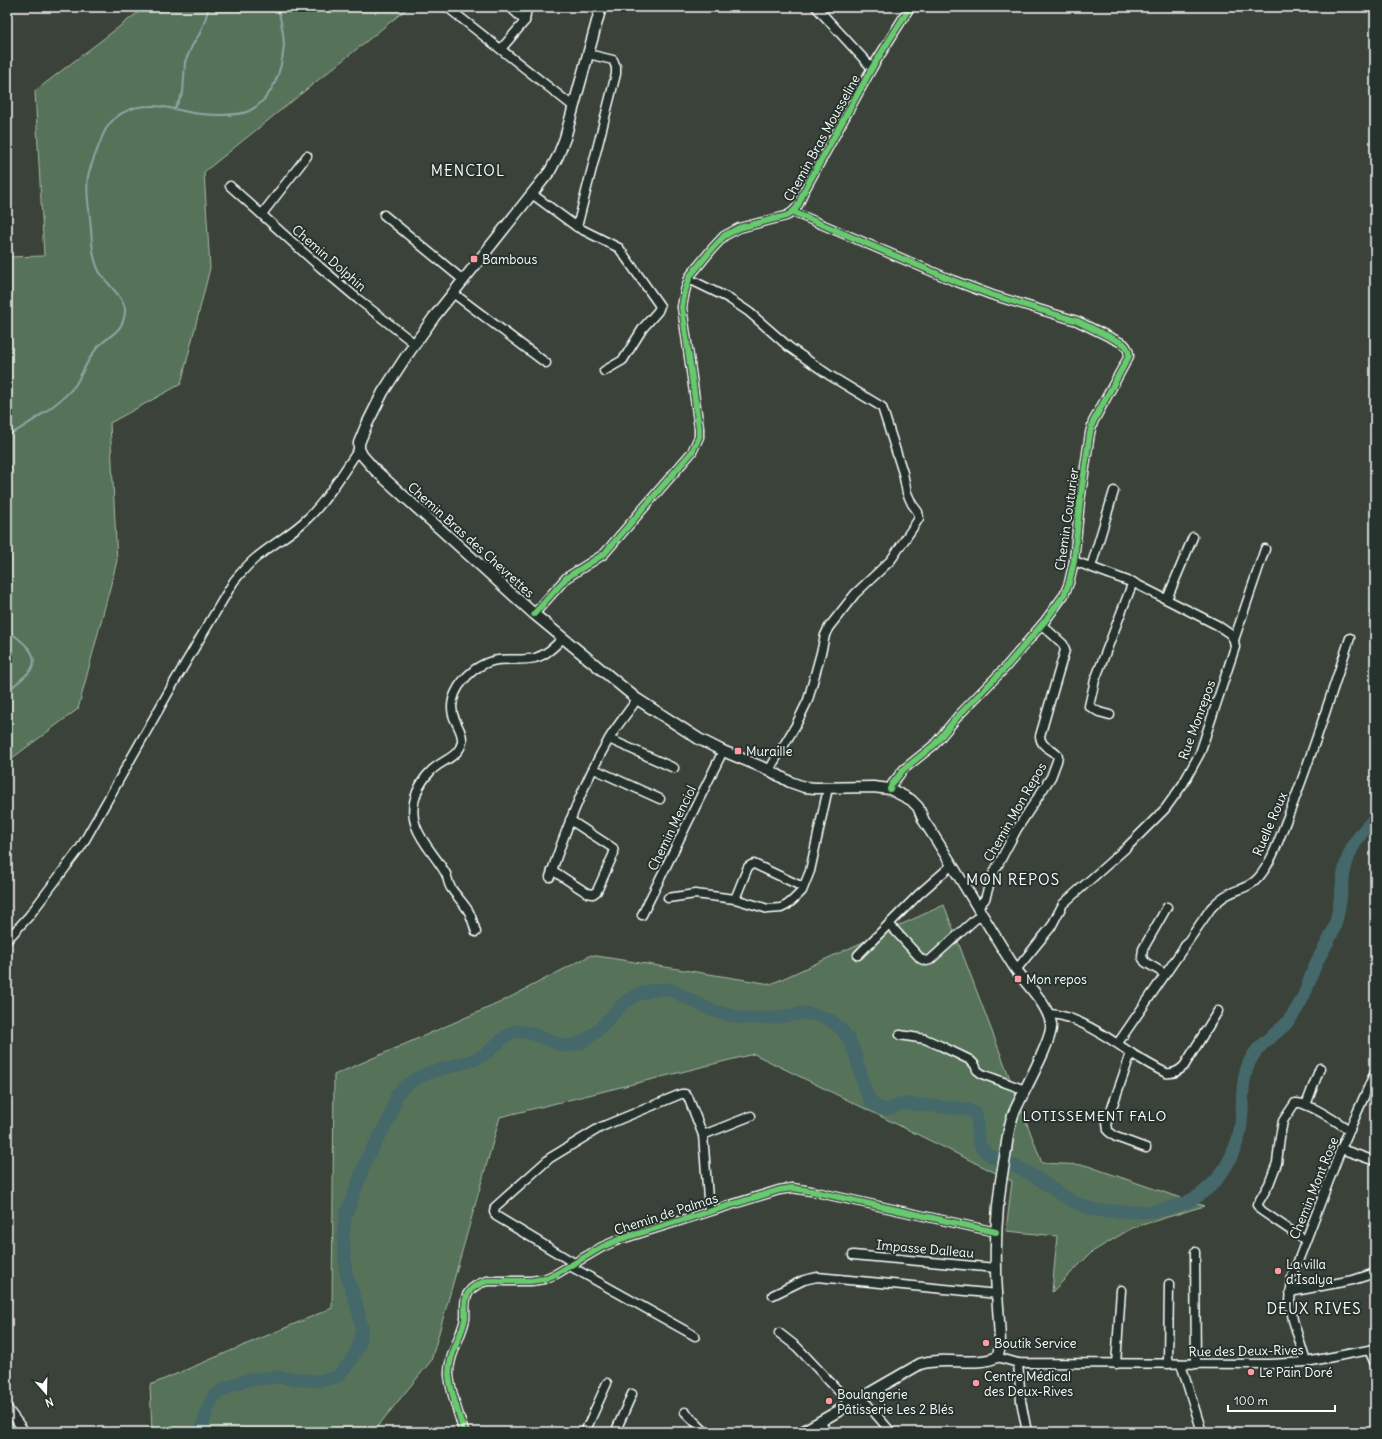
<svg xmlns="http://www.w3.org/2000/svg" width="1382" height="1439" viewBox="0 0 1382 1439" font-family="Delius,sans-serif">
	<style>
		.green { fill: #56735a; stroke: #aab9ac }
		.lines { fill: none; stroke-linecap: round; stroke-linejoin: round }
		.stream { stroke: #8fa4a6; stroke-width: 2 }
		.river { stroke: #44686a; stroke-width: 13 }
		.minor-casing { stroke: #fff; stroke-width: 11 }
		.major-casing { stroke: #fff; stroke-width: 13 }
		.minor { stroke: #26332d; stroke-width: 8 }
		.major { stroke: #26332d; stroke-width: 10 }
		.cycleway-casing { stroke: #26332d; stroke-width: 8 }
		.cycleway { stroke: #67ca6e; stroke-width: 6 }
		.poi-dot { fill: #ff9aa2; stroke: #26332d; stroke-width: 1.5 }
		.labels { text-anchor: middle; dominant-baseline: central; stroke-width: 4; stroke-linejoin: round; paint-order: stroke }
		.street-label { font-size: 13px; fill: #fff; stroke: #26332d }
		.poi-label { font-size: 13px; fill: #fff; stroke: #26332d; text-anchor: start }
		.neighbourhood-label { font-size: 14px; letter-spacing: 1px; fill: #fff; stroke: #26332d }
		.quarter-label { font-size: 15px; letter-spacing: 1px; fill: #fff; stroke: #26332d }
	</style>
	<rect width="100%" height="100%" fill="#3b4239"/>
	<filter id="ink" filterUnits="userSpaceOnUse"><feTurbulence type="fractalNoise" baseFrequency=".025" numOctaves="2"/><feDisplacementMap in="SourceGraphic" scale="8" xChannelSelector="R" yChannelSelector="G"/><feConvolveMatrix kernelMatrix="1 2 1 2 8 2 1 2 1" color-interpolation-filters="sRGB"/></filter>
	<g filter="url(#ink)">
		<g class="green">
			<polygon points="145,7 409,7 204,172 210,268 181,384 110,423 117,561 78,709 7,762 7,257 44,256 35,91"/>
			<polygon points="944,905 1042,1163 1085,1165 1204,1206 1132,1228 1092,1252 1052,1292 1057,1236 1006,1231 1012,1181 754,1054 500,1117 431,1361 373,1432 152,1432 150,1385 332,1308 334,1075 499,1003 591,955 771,984"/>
		</g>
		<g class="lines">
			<g class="stream">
				<polyline points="174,110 183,93 185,62 192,46 200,33 205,20 209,7"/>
				<path d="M7 436C25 427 65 400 76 384 83 372 88 358 97 348 108 335 124 333 125 311 126 298 105 283 99 271 91 255 92 236 90 218 88 204 86 190 88 176 91 163 98 149 102 137 110 116 129 106 150 106 167 105 184 113 201 114 214 115 238 116 249 111 273 99 282 70 284 45 284 33 280 19 278 7"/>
				<path d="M7 630C19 639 43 654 30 671 24 678 14 685 7 692"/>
			</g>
			<path class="river" d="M201 1432 207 1410 214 1396 228 1387 247 1380 276 1377 318 1381 337 1377 349 1363 359 1346 362 1327 356 1303 346 1273 343 1235 346 1215 367 1158 390 1117 397 1094 405 1086 417 1078 428 1073 474 1060 484 1055 507 1035 516 1031 530 1033 564 1046 573 1045 583 1042 596 1032 625 1002 636 995 652 990 669 989 711 1010 741 1018H773L802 1013 817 1015 830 1020 839 1027 849 1039 855 1053 865 1090 872 1103 881 1109 892 1108 901 1104H911L966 1109 976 1114C979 1123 976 1136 980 1145 986 1158 1009 1163 1021 1169 1034 1175 1046 1184 1057 1192 1069 1200 1081 1206 1095 1210 1101 1211 1107 1211 1113 1211 1142 1214 1173 1211 1198 1196 1218 1183 1231 1161 1238 1139 1246 1114 1238 1088 1249 1063 1256 1046 1272 1037 1285 1025 1293 1016 1299 1006 1304 995 1308 986 1311 975 1315 966 1321 951 1331 940 1335 925 1340 908 1341 890 1344 873 1348 851 1359 833 1375 819"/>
			<g class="minor-casing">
				<g id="minor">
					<polyline points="447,7 574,107"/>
					<polyline points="510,7 525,21"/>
					<polyline points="816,7 872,68"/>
					<polyline points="501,49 525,21 527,7"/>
					<polyline points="230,186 320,267 359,300 415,344"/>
					<polyline points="532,194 577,227 619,248 660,306 658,311 643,328 623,360 604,371"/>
					<path d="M793 212 952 280 992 295 1077 321 1124 344C1128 348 1129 351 1129 356L1093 422 1090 433 1080 501 1074 561 1069 583 1064 595 1045 621 1004 669 959 715 934 745 904 769 892 784 890 789"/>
					<polyline points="262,214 307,156"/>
					<polyline points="384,215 463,280"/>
					<polyline points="577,227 616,74 616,67 613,60 588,54"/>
					<polyline points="689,279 728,298 749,312 789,347 829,375 882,407 903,473 907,493 912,504 918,512 919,518 916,523 891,560 855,594 829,627 825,635 822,649 808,700 796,725 769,770"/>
					<polyline points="453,293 546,363"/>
					<polyline points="1091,567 1114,491"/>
					<polyline points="1167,599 1193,537"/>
					<path d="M534 614 566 578 604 554 692 452 699 437V428L682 307 685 291 690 276 712 249 724 236 739 228 786 216C797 211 799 204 803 193L872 68 910 7"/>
					<polyline points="1234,640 1265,549"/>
					<polyline points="1110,715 1099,712 1089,706 1095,680 1133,582"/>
					<polyline points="609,739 674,768"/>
					<polyline points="594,769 660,799"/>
					<polyline points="552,870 587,893 593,894 597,891 614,853 613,848 570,820"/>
					<path d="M550 877C565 831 584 782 609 739 617 725 628 713 637 699"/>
					<polyline points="668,898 695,894 735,899 768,909 781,908 787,905 793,900 802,891 810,871 828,788"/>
					<polyline points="735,899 748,867 751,865 754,864 803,887"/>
					<path d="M977 908 985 899 992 876 1017 829 1051 777 1057 761 1058 756C1052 748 1041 748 1040 736L1065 650 1063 644 1042 625"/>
					<polyline points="642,915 723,751"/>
					<polyline points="889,924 921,959 926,961 930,960 981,914"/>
					<path d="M476 932C474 926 472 918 469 912 464 903 456 896 451 888 448 884 448 878 446 874 431 847 403 828 417 792 420 785 425 777 430 772 439 761 459 758 462 742 463 734 459 729 456 722 445 702 459 682 474 670 497 653 512 663 535 658 546 655 554 647 562 639"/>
					<path d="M7 940 29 916 81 847 176 679 234 581C241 573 248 564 257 557 274 543 293 533 308 518 327 500 344 471 359 449"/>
					<polyline points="858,955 919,894 952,865"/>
					<polyline points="1016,970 1051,927 1063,904 1126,848 1165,809 1183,784 1200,753 1235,647 1234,640 1230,634 1217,625 1136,584 1074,561"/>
					<polyline points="1165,974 1145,962 1142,957 1143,949 1167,907"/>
					<path d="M1048 1014C1074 1014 1109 1038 1131 1053 1142 1060 1154 1067 1166 1073 1173 1074 1178 1072 1184 1066L1218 1011"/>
					<polyline points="900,1035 925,1039 941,1046 970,1060 975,1065 977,1070 982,1074 1025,1090"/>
					<path d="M1118 1043 1211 908C1215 904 1220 899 1225 896 1237 889 1250 888 1259 877 1274 859 1280 835 1289 814 1312 756 1330 697 1350 638"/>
					<polyline points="1131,1053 1107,1122 1108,1131 1116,1137 1146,1148"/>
					<polyline points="1306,1105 1320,1068"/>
					<polyline points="703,1135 751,1116"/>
					<polyline points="1341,1149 1375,1161"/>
					<path d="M1305 1240 1262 1211 1257 1205 1269 1184 1277 1163 1280 1137 1283 1121 1295 1103C1307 1101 1338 1123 1350 1130"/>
					<polyline points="1195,1252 1196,1364"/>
					<polyline points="853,1255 996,1268"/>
					<polyline points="574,1263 496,1216 494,1212 495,1207 550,1158 601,1127 681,1094 685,1094 688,1097 703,1135 709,1211"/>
					<polyline points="570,1266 695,1336"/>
					<polyline points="1290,1292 1353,1280 1375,1273"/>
					<polyline points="773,1295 804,1280 817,1277 998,1294"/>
					<polyline points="779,1333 797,1347 847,1400 850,1404"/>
					<polyline points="1369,1350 1375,1364"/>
					<polyline points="997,1357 1018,1363 1271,1364 1306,1362 1369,1350 1375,1348"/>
					<polyline points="1306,1362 1293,1320 1290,1302 1292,1277 1341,1149 1375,1072"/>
					<polyline points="1018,1363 1021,1401 1027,1432"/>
					<polyline points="1116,1364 1121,1290"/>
					<polyline points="1168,1364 1169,1284"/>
					<polyline points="1181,1364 1202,1432"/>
					<polyline points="862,1398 891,1432"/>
					<polyline points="7,1408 25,1432"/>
					<polyline points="685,1412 705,1432"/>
					<polyline points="819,1422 828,1432"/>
					<path d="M464 1432C459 1414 451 1395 449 1375 448 1356 461 1338 465 1319 466 1310 463 1299 469 1292 473 1286 480 1283 487 1281H531L544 1279 556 1274 602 1247 618 1240 779 1190 792 1188 811 1191 996 1232"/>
					<polyline points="585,1432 607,1383"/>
					<polyline points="616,1432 617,1428 632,1394"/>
				</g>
			</g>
			<g class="major-casing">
				<path id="major" d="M601 7 565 138 558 156 550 171 434 317 405 358 383 392 366 426 359 443V449L362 455 375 470 534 614 637 699 699 739 723 751 769 770 790 782 804 787 815 788 873 787 890 789 911 800 918 807 924 821C956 869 984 920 1015 968 1026 984 1048 1004 1051 1024 1054 1039 1020 1097 1013 1115 1008 1128 1007 1143 1005 1157 998 1193 995 1231 996 1268 996 1294 1000 1320 1000 1347L997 1357C977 1367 944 1356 920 1364L802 1432"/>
			</g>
			<use href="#minor" class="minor"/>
			<use href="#major" class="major"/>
			<g class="cycleway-casing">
				<g id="cycleway">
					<path d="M793 212 952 280 992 295 1077 321 1124 344C1128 348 1129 351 1129 356L1093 422 1090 433 1080 501 1074 561 1069 583 1064 595 1045 621 1004 669 959 715 934 745 904 769 892 784 890 789"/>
					<path d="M534 614 566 578 604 554 692 452 699 437V428L682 307 685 291 690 276 712 249 724 236 739 228 786 216C797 211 799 204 803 193L872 68 910 7"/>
					<path d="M464 1432C459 1414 451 1395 449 1375 448 1356 461 1338 465 1319 466 1310 463 1299 469 1292 473 1286 480 1283 487 1281H531L544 1279 556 1274 602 1247 618 1240 779 1190 792 1188 811 1191 996 1232"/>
				</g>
			</g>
			<use href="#cycleway" class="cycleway"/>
		</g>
	</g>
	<g class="poi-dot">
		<rect x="470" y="255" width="8" height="8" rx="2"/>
		<rect x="734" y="747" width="8" height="8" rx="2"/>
		<rect x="1014" y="975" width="8" height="8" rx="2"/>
		<circle cx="1278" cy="1271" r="4"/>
		<circle cx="986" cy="1343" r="4"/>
		<circle cx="1251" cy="1372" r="4"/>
		<circle cx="976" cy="1383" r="4"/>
		<circle cx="829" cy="1401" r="4"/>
	</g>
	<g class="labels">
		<g class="street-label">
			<text transform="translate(822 138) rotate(-61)">Chemin Bras Mousseline</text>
			<text transform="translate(329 258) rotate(41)">Chemin Dolphin</text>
			<text transform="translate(1067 519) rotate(-82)">Chemin Couturier</text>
			<text transform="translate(471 540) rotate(42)">Chemin Bras des Chevrettes</text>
			<text transform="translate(1197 720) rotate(-70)">Rue Monrepos</text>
			<text transform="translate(1015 812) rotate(-60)">Chemin Mon Repos</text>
			<text transform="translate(1270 824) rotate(-67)">Ruelle Roux</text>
			<text transform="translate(672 828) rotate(-64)">Chemin Menciol</text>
			<text transform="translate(1314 1188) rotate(-68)">Chemin Mont Rose</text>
			<text transform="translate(666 1214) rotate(-18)">Chemin de Palmas</text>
			<text transform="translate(925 1249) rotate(5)">Impasse Dalleau</text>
			<text transform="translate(1246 1351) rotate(-1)">Rue des Deux-Rives</text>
		</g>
		<g class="poi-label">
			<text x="482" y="259">Bambous</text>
			<text x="746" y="751">Muraille</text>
			<text x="1026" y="979">Mon repos</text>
			<text x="1286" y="1264">La villa<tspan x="1286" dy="15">d'Isalya</tspan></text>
			<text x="994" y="1343">Boutik Service</text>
			<text x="1259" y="1372">Le Pain Doré</text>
			<text x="984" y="1376">Centre Médical<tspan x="984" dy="15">des Deux-Rives</tspan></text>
			<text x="837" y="1394">Boulangerie<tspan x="837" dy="15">Pâtisserie Les 2 Blés</tspan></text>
		</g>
		<g class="neighbourhood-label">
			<text x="1095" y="1116">LOTISSEMENT FALO</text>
		</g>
		<g class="quarter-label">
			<text x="468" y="170">MENCIOL</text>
			<text x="1013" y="879">MON REPOS</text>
			<text x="1314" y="1308">DEUX RIVES</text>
		</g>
	</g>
	<rect width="1382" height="1439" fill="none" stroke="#26332d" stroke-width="24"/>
	<rect x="12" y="12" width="1358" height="1415" fill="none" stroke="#fff" stroke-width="1.5" filter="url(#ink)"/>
	<g transform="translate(46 1393) rotate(160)" stroke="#26332d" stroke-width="3" paint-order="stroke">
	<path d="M0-3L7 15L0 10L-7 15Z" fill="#ffffff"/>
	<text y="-6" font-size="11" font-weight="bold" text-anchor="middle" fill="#ffffff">N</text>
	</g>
	<path d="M1228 1405v6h107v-6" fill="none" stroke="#ffffff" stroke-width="2"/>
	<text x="1234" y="1405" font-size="12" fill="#ffffff" stroke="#26332d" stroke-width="3" paint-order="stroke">100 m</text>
</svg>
